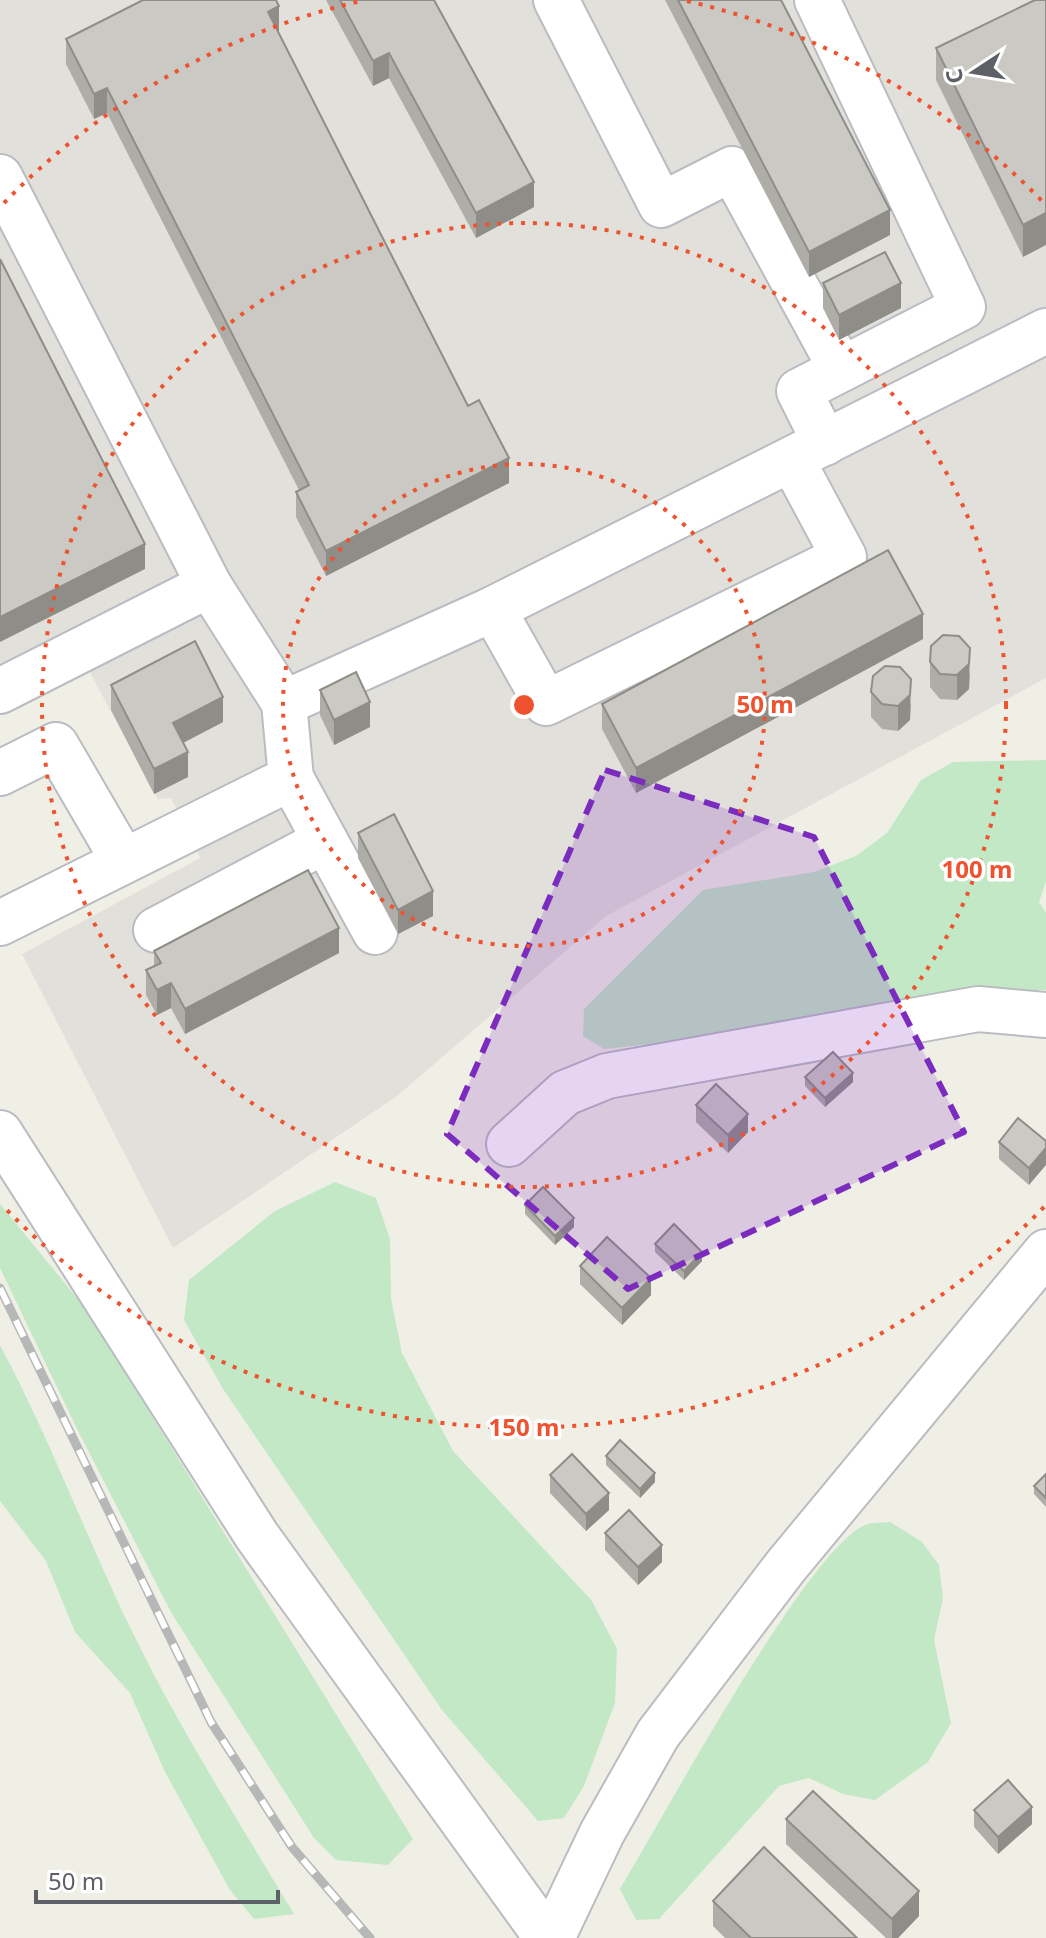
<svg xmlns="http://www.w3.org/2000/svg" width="1046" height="1938" viewBox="0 0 1046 1938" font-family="'Noto Sans',sans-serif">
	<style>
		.industrial { fill: #e1e0da }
		.green { fill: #c2e8c6 }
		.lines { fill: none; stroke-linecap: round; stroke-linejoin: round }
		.minor-casing { stroke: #babcc2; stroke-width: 48 }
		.minor { stroke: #fff; stroke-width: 44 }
		.rail-casing { stroke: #b6b7b7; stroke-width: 9 }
		.rail { stroke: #fff; stroke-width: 6; stroke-dasharray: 18; stroke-linecap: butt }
		.wall { fill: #afada8 }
		.shaded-wall { fill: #8e8d88 }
		.building { fill: #cbc9c3; stroke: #8e8d88; stroke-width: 2 }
		.marked { fill: #7b2cbf; fill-opacity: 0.2; stroke: #7b2cbf; stroke-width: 6; stroke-dasharray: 16 10; stroke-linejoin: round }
		.ring { fill: none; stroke: #ee522e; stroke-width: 4; stroke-dasharray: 4 8 }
		.centre { fill: #ee522e; stroke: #fff; stroke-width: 4 }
		.ring-label { font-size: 24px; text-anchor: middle; font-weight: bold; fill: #ee522e; stroke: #fff; stroke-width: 7; stroke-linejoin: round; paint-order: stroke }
	</style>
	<rect width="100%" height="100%" fill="#f0efe6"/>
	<polygon class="industrial" points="0,0 1046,0 1046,678 606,916 397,1096 173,1248 22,954 200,858 171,798 158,799 86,665 0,710"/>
	<g class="green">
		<polygon points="1046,760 1046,881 1039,902 1046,913 1046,990 938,994 726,1036 604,1049 583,1036 584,1009 703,890 814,872 856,856 887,833 921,780 953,762"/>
		<polygon points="335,1182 376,1198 390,1239 391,1299 402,1353 453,1451 592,1601 617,1649 615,1703 584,1786 564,1818 538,1821 442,1710 223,1389 184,1320 189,1280 275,1211"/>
		<polygon points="0,1204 86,1309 413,1839 388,1865 336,1860 314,1838 172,1614 78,1431 0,1268"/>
		<path d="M0 1345C47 1433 82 1526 125 1617 174 1720 236 1817 294 1914L254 1919 230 1890 165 1772 130 1693 75 1632 46 1561 0 1501Z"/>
		<path d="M890 1522 922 1542 939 1565 943 1598 934 1640 951 1723 928 1762 875 1800 843 1794 809 1778 779 1786 659 1919 636 1920 620 1889C660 1823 808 1548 865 1525 872 1522 883 1523 890 1522Z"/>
	</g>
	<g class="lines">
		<g class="minor-casing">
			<g id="minor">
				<polyline points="556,0 661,205 732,169 841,369"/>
				<polyline points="817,0 963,307 799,391 825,443"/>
				<polyline points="0,177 209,585 284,703"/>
				<polyline points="493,609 546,703 844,557 792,460"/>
				<polyline points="0,691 209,585"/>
				<polyline points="0,773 56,745 123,860"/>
				<polyline points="291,778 375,932"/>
				<polyline points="0,923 291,778 284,703 493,609 1046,331"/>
				<polyline points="156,930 325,841"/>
				<polyline points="0,1133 257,1536 547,1938"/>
				<polyline points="509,1144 565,1093 607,1076 978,1009 1046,1015"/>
				<polyline points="552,1938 602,1833 658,1734 786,1566 1046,1252"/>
			</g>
		</g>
		<use href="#minor" class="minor"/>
		<g class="rail-casing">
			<polyline id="rail" points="0,1288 211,1722 292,1847 370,1938"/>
		</g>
		<use href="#rail" class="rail"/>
	</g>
	<g class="wall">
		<polygon points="326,0 434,0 534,207 476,238 389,78 373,86"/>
		<polygon points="665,0 781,0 890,235 809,277"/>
		<polygon points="1035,0 1023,257 936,80 936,48"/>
		<polygon points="279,31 278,32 468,406 509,483 326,576 296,517 296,492 299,490 107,113 94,119 66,64 66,39"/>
		<polygon points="823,283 901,308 839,340 823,308"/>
		<polygon points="923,639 636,793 602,729 602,704"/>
		<polygon points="930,662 970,673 969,689 957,700 940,699 930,687"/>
		<polygon points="111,685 223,722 183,743 188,777 154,794 111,710"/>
		<polygon points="320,690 370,727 334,745 320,715"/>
		<polygon points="871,692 911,704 910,720 898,731 882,729 871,717"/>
		<polygon points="358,833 433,916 398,934 358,858"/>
		<polygon points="154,951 339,953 185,1034 171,1008 157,1015 146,995 146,970 154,966"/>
		<polygon points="805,1077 853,1082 825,1107 805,1086"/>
		<polygon points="696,1105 748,1132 728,1153 696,1122"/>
		<polygon points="1046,1141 1029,1185 999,1159 999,1142"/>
		<polygon points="525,1205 574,1227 555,1245 525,1214"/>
		<polygon points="655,1244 702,1261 684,1280 655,1252"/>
		<polygon points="580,1266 651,1295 622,1325 580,1284"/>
		<polygon points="606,1456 655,1482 640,1498 606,1465"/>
		<polygon points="1046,1474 1046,1507 1034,1494 1034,1486"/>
		<polygon points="550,1475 609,1510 586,1531 550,1493"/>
		<polygon points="605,1533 662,1562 638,1585 605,1550"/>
		<polygon points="974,1810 1032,1824 998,1854 974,1827"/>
		<polygon points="786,1819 919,1916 898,1938 886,1938 786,1844"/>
		<polygon points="713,1901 857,1938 725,1938 713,1926"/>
	</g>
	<g class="shaded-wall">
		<polygon points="279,6 279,31 268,37 268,12"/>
		<polygon points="389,53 389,78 373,86 373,61"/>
		<polygon points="107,88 107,113 94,119 94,94"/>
		<polygon points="534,182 534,207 476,238 476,213"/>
		<polygon points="890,210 890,235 809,277 809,252"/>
		<polygon points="1046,213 1046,245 1023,257 1023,225"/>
		<polygon points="901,283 901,308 839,340 839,315"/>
		<polygon points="509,458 509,483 326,576 326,551"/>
		<polygon points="145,544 145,569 0,642 0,617"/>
		<polygon points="923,614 923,639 636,793 636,768"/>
		<polygon points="970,648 969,689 957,700 957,675"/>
		<polygon points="911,679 910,720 898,731 898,706"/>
		<polygon points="223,697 223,722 173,748 173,723"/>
		<polygon points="370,702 370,727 334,745 334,720"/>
		<polygon points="188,752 188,777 154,794 154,769"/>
		<polygon points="433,891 433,916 398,934 398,910"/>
		<polygon points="339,928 339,953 185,1034 185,1009"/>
		<polygon points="171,983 171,1008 157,1015 157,990"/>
		<polygon points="853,1073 853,1082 825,1107 825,1098"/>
		<polygon points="748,1114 748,1132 728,1153 728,1135"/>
		<polygon points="1046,1148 1046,1165 1029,1185 1029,1168"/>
		<polygon points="574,1218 574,1227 555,1245 555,1236"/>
		<polygon points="702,1252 702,1261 684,1280 684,1271"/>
		<polygon points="651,1278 651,1295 622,1325 622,1308"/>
		<polygon points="655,1473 655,1482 640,1498 640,1489"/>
		<polygon points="609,1493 609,1510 586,1531 586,1514"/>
		<polygon points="662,1545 662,1562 638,1585 638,1567"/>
		<polygon points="1032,1807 1032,1824 998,1854 998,1837"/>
		<polygon points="919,1891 919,1916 898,1938 892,1938 892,1919"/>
	</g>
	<g class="building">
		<polygon points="143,0 276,0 279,6 268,12 468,406 479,400 509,458 326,551 296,492 309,485 107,88 94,94 66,39"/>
		<polygon points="340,0 434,0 534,182 476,213 389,53 373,61"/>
		<polygon points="678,0 781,0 890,210 809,252"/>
		<polygon points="1035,0 1046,0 1046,213 1023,225 936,48"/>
		<polygon points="885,252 901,283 839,315 823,283"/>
		<polygon points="0,259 145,544 0,617"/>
		<polygon points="888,550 923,614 636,768 602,704"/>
		<polygon points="943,635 959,636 970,648 969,664 957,675 940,674 930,662 931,646"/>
		<polygon points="195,641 223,697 173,723 188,752 154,769 111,685"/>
		<polygon points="885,666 900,667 911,679 910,695 898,706 882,704 871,692 873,676"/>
		<polygon points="356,672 370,702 334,720 320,690"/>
		<polygon points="394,814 433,891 398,910 358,833"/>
		<polygon points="308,870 339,928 185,1009 171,983 157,990 146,970 161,963 154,951"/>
		<polygon points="833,1052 853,1073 825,1098 805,1077"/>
		<polygon points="716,1084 748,1114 728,1135 696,1105"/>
		<polygon points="1018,1118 1046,1141 1046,1148 1029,1168 999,1142"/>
		<polygon points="543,1187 574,1218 555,1236 525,1205"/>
		<polygon points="674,1224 702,1252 684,1271 655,1244"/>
		<polygon points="607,1237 651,1278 622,1308 580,1266"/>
		<polygon points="620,1440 655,1473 640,1489 606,1456"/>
		<polygon points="572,1454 609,1493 586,1514 550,1475"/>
		<polygon points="1046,1474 1046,1498 1034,1486"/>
		<polygon points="629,1510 662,1545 638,1567 605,1533"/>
		<polygon points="1008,1780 1032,1807 998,1837 974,1810"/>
		<polygon points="813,1791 919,1891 892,1919 786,1819"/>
		<polygon points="764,1847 857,1938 751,1938 713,1901"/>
	</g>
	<path class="marked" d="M605 770 814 837 964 1132 628 1289 447 1134Z"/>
	<g class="ring">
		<circle cx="524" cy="705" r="241"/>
		<circle cx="524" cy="705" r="482"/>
		<path d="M1044 1207A723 723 0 0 1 4 1207M4 203A723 723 0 0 1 361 1M687 1A723 723 0 0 1 1044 203"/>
	</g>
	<circle cx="524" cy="705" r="12" class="centre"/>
	<g class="ring-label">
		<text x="765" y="713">50 m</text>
		<text x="977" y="878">100 m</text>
		<text x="524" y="1436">150 m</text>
	</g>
	<g transform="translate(974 72) rotate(258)" stroke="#ffffff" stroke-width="6" paint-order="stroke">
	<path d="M0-6L14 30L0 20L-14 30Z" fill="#5d6066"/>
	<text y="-12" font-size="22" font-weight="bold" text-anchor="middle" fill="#5d6066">С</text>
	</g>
	<path d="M36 1890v12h242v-12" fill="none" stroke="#5d6066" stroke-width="4"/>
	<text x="48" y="1890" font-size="24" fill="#5d6066" stroke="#ffffff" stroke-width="6" paint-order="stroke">50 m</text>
</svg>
